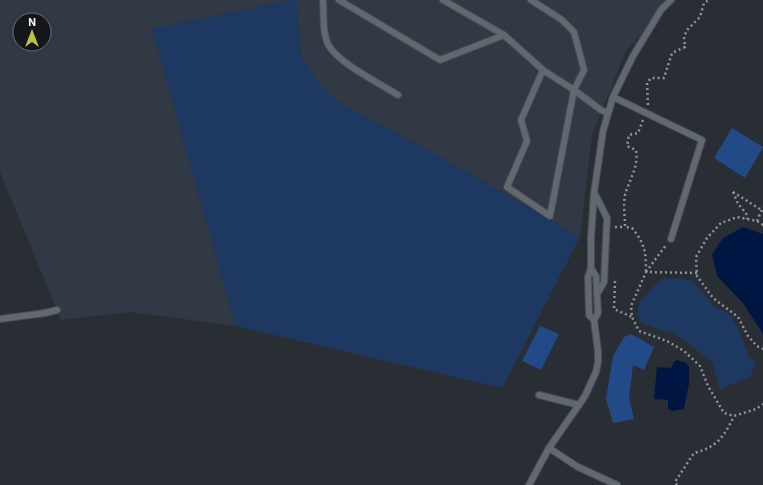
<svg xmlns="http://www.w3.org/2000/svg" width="763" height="485" viewBox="0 0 763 485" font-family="Roboto,sans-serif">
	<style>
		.built { fill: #313944; fill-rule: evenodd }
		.green { fill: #1e3961 }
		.water { fill: #001642 }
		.building { fill: #214a87 }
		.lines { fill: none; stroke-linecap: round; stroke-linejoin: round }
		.service-casing { stroke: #484c51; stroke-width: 8 }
		.path { stroke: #909499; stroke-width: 2.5; stroke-dasharray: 2 3; stroke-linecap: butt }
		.service { stroke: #62686f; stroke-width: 6 }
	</style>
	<rect width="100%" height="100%" fill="#292e34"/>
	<g class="built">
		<path d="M0 0H293L152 29 236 326 130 312 61 320 0 172ZM20 20H44V44H20Z"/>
		<polygon points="296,0 673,0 626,51 592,135 580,237 426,149 341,104 317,82 301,56"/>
	</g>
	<g class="green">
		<polygon points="293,0 296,0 301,56 317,82 341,104 426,149 580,237 502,388 236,326 152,29"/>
		<polygon points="676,278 692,281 714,306 730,315 738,328 749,357 756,363 750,377 720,389 712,362 674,333 652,327 640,322 637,315 639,303 661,279"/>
	</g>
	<g class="water">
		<polygon points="743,227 763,234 763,334 743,303 717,276 712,254 723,238"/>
		<polygon points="677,360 686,363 689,367 689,383 684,409 672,411 668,409 668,400 654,399 657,367 671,368 674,362"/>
	</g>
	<g class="building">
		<polygon points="732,128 763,147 745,178 714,158"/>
		<polygon points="540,326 559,334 541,370 522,361"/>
		<polygon points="631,334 654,347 644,370 633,365 629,398 634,419 613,423 606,399 613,356 624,337"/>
	</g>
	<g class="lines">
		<g class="service-casing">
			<g id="service">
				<path d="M323 0C324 14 322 34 329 46 340 64 379 83 398 95"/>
				<polyline points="339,0 440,60 504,35"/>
				<polyline points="443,0 504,35 543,70 574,90 601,110 608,113"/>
				<polyline points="531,0 562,20 574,32 584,70 574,90 550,216 507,187 527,141 521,120 543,70"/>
				<polyline points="613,97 702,140 671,239"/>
				<polyline points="595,194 607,218 604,282 597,294"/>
				<polyline points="591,268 596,276 598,313 594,320"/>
				<polyline points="0,319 45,313 57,310"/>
				<polyline points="539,395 579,405"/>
				<polyline points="549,448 578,467 617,485"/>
				<polyline points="529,485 549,448 585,396 596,372 598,362 598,351 594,320 589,315 588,277 591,268 591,238 594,193 603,131 613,97 633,56 661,10 671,0"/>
			</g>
		</g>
		<g class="path">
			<polyline points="648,105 647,83 651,78 664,78 672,53 685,47 684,37 687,30 700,17 704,3 709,0"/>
			<path d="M643 120 638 133 629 135 627 146 636 150C639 167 629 180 625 195 623 205 625 217 625 227L632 228C645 244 646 252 646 272"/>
			<polyline points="733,192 763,211"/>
			<polyline points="733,192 738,204 746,213 747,219"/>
			<polyline points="757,221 763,207"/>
			<polyline points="763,225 757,221 737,217 721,223 707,238 696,257 697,276 713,298 738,317 748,336 757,346 763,349"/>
			<polyline points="615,227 625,227"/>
			<polyline points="646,272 666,245"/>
			<polyline points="697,273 646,272 631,306 632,317 639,331 667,341 684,351 700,366 708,386 724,413 734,416 756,409 763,404"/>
			<polyline points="615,281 614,309 632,317"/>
			<path d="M677 485 675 482 694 453C717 447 724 437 734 416"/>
		</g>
		<use href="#service" class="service"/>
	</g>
	<g transform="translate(32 32)"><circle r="19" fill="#141619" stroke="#6d6f73"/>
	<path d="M0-3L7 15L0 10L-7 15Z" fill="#bbc045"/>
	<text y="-6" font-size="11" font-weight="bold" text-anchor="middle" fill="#f2f5f9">N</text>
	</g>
</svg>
